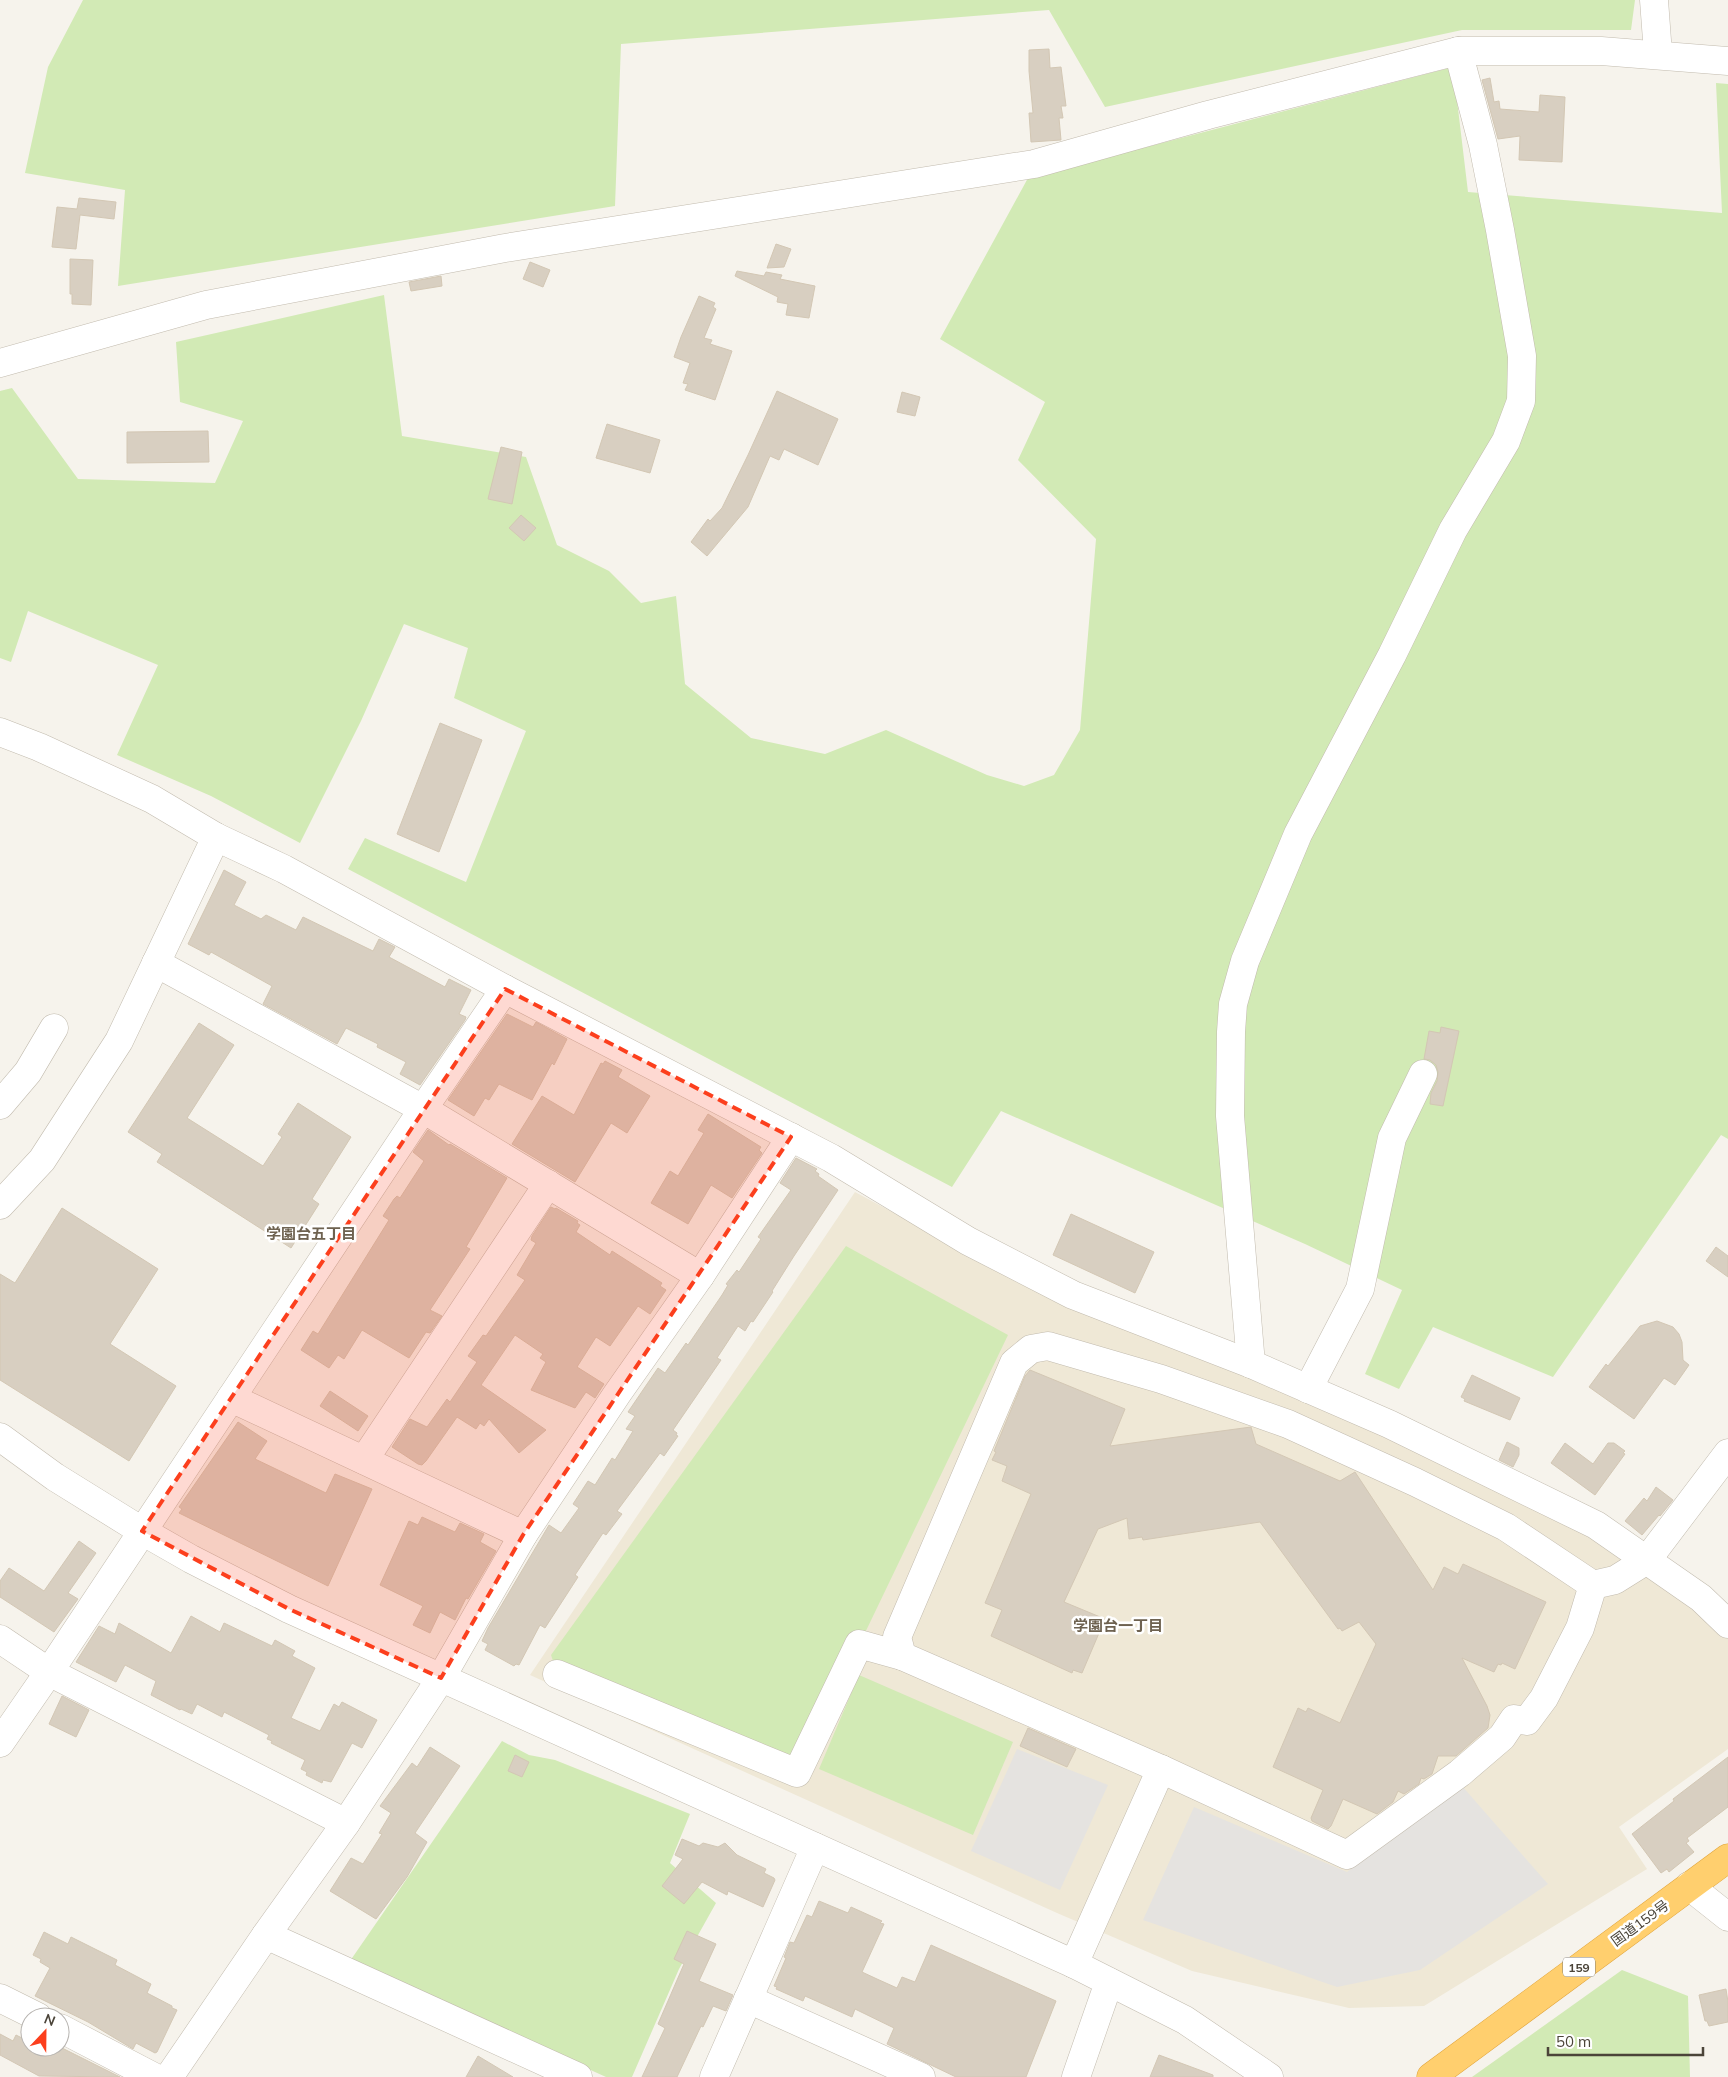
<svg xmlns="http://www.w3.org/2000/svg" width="1728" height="2077" viewBox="0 0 1728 2077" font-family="Mulish,'Noto Sans JP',sans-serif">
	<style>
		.education { fill: #efe8d6 }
		.green { fill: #d2eab5 }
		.parking { fill: #e5e3e0 }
		.building { fill: #d8cfc1; stroke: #d3c7b4 }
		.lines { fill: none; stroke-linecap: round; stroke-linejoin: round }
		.minor-casing { stroke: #c2bbae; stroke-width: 29 }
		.highway-casing { stroke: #e0a43c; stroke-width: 29 }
		.minor { stroke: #fff; stroke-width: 28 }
		.highway { stroke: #ffcf6e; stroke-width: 28 }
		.marked { fill: #fc3f1d; fill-opacity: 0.2; stroke: #fc3f1d; stroke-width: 4; stroke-dasharray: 10 6; stroke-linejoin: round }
		.labels { text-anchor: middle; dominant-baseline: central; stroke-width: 5; stroke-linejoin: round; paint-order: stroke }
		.shield { fill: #fff; stroke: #817c74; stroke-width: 1 }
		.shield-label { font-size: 12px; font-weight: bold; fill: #4b4439 }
		.street-label { font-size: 14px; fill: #4b4439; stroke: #fff }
		.neighbourhood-label { font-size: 15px; font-weight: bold; fill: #6e6250; stroke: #fff }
	</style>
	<rect width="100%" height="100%" fill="#f6f3ec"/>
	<polygon class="education" points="855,1192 1062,1303 1280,1386 1594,1535 1687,1598 1728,1638 1728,1749 1619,1827 1647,1869 1424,2006 1349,2008 1192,1971 1057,1913 530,1675"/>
	<g class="green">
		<polygon points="83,0 1635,0 1631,30 1462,30 1105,107 1049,10 621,44 615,206 118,286 125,190 25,173 48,67"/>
		<polygon points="1453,67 1468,192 1722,213 1716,83 1728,84 1728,1139 1721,1135 1553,1377 1433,1327 1399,1389 1365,1374 1402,1290 1305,1244 1001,1111 952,1187 348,869 365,838 466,882 526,731 454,698 468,648 404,624 361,721 300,843 211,796 117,755 158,665 28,611 11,662 0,658 0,391 12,388 78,479 215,483 243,421 180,402 176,342 384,295 402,436 526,457 557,545 609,571 641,603 676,596 685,684 751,738 825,754 886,730 987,775 1024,786 1054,775 1080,730 1096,539 1018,460 1045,402 940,339 1028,178"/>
		<polygon points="846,1246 1008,1335 803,1762 554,1664 551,1655"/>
		<polygon points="859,1675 1013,1742 973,1835 819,1769"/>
		<polygon points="502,1741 529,1755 555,1760 690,1814 670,1863 716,1903 679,1969 632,2077 606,2077 350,1961"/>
		<polygon points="1622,1970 1688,1996 1690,2077 1472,2077"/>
	</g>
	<g class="parking">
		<polygon points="1017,1749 1108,1785 1060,1890 971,1851"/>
		<polygon points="1462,1786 1548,1884 1420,1970 1337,1987 1143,1920 1194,1807 1347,1872"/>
	</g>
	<g class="building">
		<polygon points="1049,49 1050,68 1061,67 1066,106 1061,106 1063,118 1059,118 1061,140 1031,142 1029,113 1033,113 1029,71 1029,50"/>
		<polygon points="1490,78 1494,102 1499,101 1500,109 1539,112 1540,95 1565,97 1562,162 1519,160 1520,136 1498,139 1482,80"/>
		<polygon points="79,198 116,202 114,219 80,215 76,249 52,247 57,207 77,209"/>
		<polygon points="776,244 791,249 784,267 767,268"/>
		<polygon points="70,259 93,260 91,305 72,304 72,294 70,294"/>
		<polygon points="530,262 550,270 543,287 523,279"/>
		<polygon points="737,271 764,276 766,272 782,275 780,279 815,286 809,318 786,315 788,304 777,302 778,297 735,276"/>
		<polygon points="441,276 442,286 411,291 409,282"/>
		<polygon points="699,296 715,303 713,307 716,309 704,338 712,340 710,344 732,351 715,400 685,390 688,384 683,383 690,363 674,357 681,337"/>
		<polygon points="777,391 838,419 818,465 784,449 779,460 770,456 748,507 707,556 691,542 708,519 710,521 722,508 748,455"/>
		<polygon points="902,392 920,397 915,416 897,412"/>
		<polygon points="607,424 660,440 650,473 596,458"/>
		<polygon points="208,431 209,462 127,463 127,432"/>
		<polygon points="501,447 522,452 512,504 488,499"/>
		<polygon points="521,515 536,528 524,541 509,528"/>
		<polygon points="440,723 482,740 439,852 397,834"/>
		<polygon points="224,870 246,882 234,905 261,919 266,915 296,930 303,917 373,951 379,939 395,947 389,957 445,987 449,979 471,990 459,1014 466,1017 465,1020 420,1085 400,1074 406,1062 377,1047 378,1044 346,1028 337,1044 263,1004 272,986 211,952 209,955 188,944"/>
		<polygon points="507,1014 533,1027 536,1022 567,1039 554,1065 552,1063 532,1100 499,1084 489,1100 485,1098 474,1116 448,1100"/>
		<polygon points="199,1023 234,1045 187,1118 263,1166 282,1137 278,1134 298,1103 351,1137 312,1199 319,1204 291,1248 157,1162 162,1154 128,1132"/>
		<polygon points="1441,1027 1459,1031 1443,1106 1430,1104 1431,1093 1437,1081 1438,1072 1436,1065 1430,1060 1424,1059 1429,1031 1440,1033"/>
		<polygon points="605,1061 622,1070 618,1077 650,1096 627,1133 611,1123 575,1182 512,1144 542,1096 574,1115 601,1063 603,1064"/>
		<polygon points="708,1114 761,1147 759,1150 762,1153 732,1198 711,1185 688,1224 651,1203 670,1171 678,1176 704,1133 698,1130"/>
		<polygon points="428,1130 449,1145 450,1144 507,1178 466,1247 470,1249 430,1310 442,1316 430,1333 426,1332 409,1358 362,1330 344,1359 338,1355 329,1368 301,1350 313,1331 318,1334 389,1220 383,1216 394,1199 397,1196 400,1198 424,1161 413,1152"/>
		<polygon points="796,1158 817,1169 815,1171 819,1174 818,1176 838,1190 794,1256 772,1291 773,1292 753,1322 751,1321 745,1331 738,1326 717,1358 721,1360 673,1430 677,1433 676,1435 678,1436 664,1456 660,1453 617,1511 622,1514 606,1535 603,1533 575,1575 578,1577 545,1628 540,1625 519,1665 516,1664 514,1666 485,1650 488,1644 482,1641 488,1628 549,1525 561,1533 579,1508 573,1504 588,1481 595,1485 612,1458 615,1460 633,1431 626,1429 635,1416 628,1412 645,1387 658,1368 665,1373 686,1343 688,1345 722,1295 728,1285 726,1284 737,1270 739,1272 761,1239 758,1237 791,1190 780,1183"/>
		<polygon points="551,1207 555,1209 556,1208 578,1221 577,1223 580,1225 576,1232 610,1255 612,1251 662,1283 660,1286 666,1290 650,1314 638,1306 610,1346 596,1337 577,1367 604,1384 595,1398 586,1392 575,1408 531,1390 546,1362 540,1358 543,1354 515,1335 481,1385 546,1430 519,1453 489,1419 484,1426 480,1423 476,1429 457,1417 426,1461 422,1465 418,1464 392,1447 410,1419 427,1427 447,1399 450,1402 477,1362 468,1356 483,1335 486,1336 525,1280 517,1275 536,1243 531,1240 532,1236"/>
		<polygon points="62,1208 158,1269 110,1344 176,1386 129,1461 0,1380 0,1274 15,1283"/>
		<polygon points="1071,1214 1154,1252 1135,1293 1053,1255"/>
		<polygon points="1716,1247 1728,1256 1728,1277 1706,1261"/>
		<polygon points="1657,1321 1673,1327 1679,1334 1682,1342 1683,1360 1689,1365 1675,1385 1664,1378 1634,1419 1589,1387 1606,1364 1608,1366 1640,1326"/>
		<polygon points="1030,1370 1125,1409 1110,1446 1251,1427 1256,1444 1340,1481 1355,1472 1433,1590 1444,1567 1458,1574 1463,1564 1546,1602 1515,1669 1502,1663 1501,1665 1498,1664 1494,1672 1462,1658 1487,1706 1490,1715 1488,1728 1456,1756 1438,1756 1432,1774 1424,1779 1421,1778 1419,1784 1404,1794 1398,1791 1393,1802 1377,1814 1343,1799 1331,1826 1328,1829 1312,1821 1311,1818 1323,1790 1273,1767 1298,1708 1306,1712 1308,1708 1340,1723 1376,1644 1359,1622 1342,1631 1340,1628 1338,1629 1260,1522 1143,1540 1142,1537 1129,1539 1127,1518 1098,1529 1064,1602 1105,1619 1082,1673 1073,1670 1072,1673 991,1636 1002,1610 985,1603 1031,1494 1002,1481 1007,1466 992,1460 996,1452 994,1451 1025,1376"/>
		<polygon points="1472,1375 1520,1398 1510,1420 1464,1401 1465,1399 1461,1397"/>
		<polygon points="330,1391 368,1416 358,1431 320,1406"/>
		<polygon points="238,1422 267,1441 255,1459 326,1493 335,1474 372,1489 328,1586 179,1513 182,1509 179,1507"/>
		<polygon points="1507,1442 1519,1448 1519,1455 1513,1467 1499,1460"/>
		<polygon points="1565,1443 1593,1464 1608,1443 1614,1443 1625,1451 1623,1453 1625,1454 1595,1495 1551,1463"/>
		<polygon points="1656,1487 1673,1500 1660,1516 1659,1515 1642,1535 1625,1521 1644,1498 1647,1501"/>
		<polygon points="422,1517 455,1532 460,1523 484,1534 480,1542 496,1551 468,1599 466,1598 455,1620 440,1612 430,1633 413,1625 423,1606 380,1585 409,1521 418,1525"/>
		<polygon points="79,1541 96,1553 68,1593 78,1599 54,1632 0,1597 0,1581 9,1568 44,1591"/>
		<polygon points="191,1616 220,1632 224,1623 272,1646 275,1640 295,1651 292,1656 315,1668 291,1718 320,1731 334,1704 339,1707 342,1702 377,1720 362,1748 352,1743 331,1782 323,1780 322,1783 306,1775 307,1772 301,1769 305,1760 271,1743 272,1741 267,1739 269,1735 224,1712 222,1717 197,1704 192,1714 181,1709 180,1710 151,1695 156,1681 125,1665 116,1682 76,1662 99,1626 115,1634 119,1623 171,1653"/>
		<polygon points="62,1696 89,1710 76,1737 49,1724"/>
		<polygon points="1028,1728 1076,1749 1067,1767 1020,1746"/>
		<polygon points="430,1747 460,1766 415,1833 427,1842 407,1877 376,1919 330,1891 351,1858 363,1864 382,1834 379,1833 391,1813 380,1806 412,1763 417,1767"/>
		<polygon points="515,1755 529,1762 522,1777 508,1771"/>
		<polygon points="1728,1757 1728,1807 1687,1838 1689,1841 1686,1843 1694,1852 1669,1872 1667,1869 1661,1873 1632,1834 1674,1801 1673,1799"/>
		<polygon points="682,1839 699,1846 703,1843 718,1847 725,1843 737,1855 766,1869 764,1873 774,1878 775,1880 763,1907 728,1891 727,1895 702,1882 684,1904 662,1886 683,1859 675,1855"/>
		<polygon points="819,1901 848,1913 851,1907 882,1921 880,1923 884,1924 862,1972 877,1979 897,1988 902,1977 915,1982 931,1945 1056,2001 1026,2077 956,2077 887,2044 894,2028 855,2009 852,2017 805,1996 803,2001 776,1989 777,1987 774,1986 786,1958 784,1957 790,1942 794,1943 807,1915 812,1917"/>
		<polygon points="687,1931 716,1944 699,1981 733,1995 726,2011 713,2006 703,2027 701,2026 677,2077 642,2077 665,2028 658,2024 684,1964 674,1959"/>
		<polygon points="44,1932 68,1944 71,1937 117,1960 115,1965 151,1984 147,1993 172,2006 172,2008 177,2010 157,2052 155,2053 136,2043 133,2049 88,2022 35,1996 50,1968 40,1962 41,1959 33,1955"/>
		<polygon points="1726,1989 1728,2002 1728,2022 1709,2026 1707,2021 1705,2021 1699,1995"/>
		<polygon points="0,2034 13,2041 16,2035 30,2042 30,2047 40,2047 54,2054 57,2047 60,2047 120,2077 39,2076 0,2055"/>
		<polygon points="1159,2055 1213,2075 1213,2077 1150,2077"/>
		<polygon points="478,2056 513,2077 466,2077"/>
	</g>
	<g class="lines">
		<g class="minor-casing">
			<g id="minor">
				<polyline points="1654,0 1658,54"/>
				<polyline points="0,363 206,305 505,248 1034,164 1208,115 1458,51 1601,51 1728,61"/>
				<polyline points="0,732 39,747 152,799 216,837 284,869 505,989 831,1158 968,1241 1073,1295 1251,1364 1389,1424 1596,1525 1701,1598 1728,1624"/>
				<polyline points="156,963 423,1109 700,1276"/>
				<polyline points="0,1105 28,1072 54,1028"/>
				<polyline points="0,1205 42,1160 119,1041 216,837"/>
				<polyline points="1251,1364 1230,1116 1231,1032 1233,1004 1245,961 1298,834 1392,655 1453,530 1506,441 1521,401 1522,356 1500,230 1483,145 1458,51"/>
				<polyline points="1308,1389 1360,1289 1392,1138 1423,1074"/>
				<polyline points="231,1398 523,1535"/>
				<polyline points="0,1437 55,1477 142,1531 191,1559 289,1609 1074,1964 1185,2020 1269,2077"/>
				<polyline points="364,1460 548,1184"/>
				<polyline points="0,1639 49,1672 346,1823"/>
				<polyline points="557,1674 797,1773 859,1644 902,1656"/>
				<polyline points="0,1743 49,1672 423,1109 505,989"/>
				<polyline points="1161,1769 1347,1855 1460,1773 1502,1737 1514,1719 1527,1721 1544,1698 1580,1628 1593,1585 1615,1580 1647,1560 1728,1453"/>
				<polyline points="1689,1886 1728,1917"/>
				<polyline points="266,1935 578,2077"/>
				<polyline points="1074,1964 1161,1769 902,1656 897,1637 1014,1363 1031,1349 1048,1346 1161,1379 1288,1424 1415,1482 1506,1527 1593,1585"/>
				<polyline points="0,1998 38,2017"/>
				<polyline points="748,1999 921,2077"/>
				<polyline points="60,2028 154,2077"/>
				<polyline points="169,2077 266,1935 346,1823 441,1678 523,1535 617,1394 700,1276 791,1137"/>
				<polyline points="714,2077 815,1847"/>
				<polyline points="1076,2077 1109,1982"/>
			</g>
		</g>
		<g class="highway-casing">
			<polyline id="highway" points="1431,2077 1728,1858"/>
		</g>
		<use href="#minor" class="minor"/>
		<use href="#highway" class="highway"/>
	</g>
	<path class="marked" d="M505 989 791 1137 523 1535 441 1678 289 1609 142 1531Z"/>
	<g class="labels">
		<rect class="shield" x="1563" y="1957.5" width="32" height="19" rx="4"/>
		<g class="shield-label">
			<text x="1579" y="1967">159</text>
		</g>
		<g class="street-label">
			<text transform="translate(1640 1923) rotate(-36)">国道159号</text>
		</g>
		<g class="neighbourhood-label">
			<text x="311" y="1233">学園台五丁目</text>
			<text x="1118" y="1625">学園台一丁目</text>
		</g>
	</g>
	<g transform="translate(45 2032) rotate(22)"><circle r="24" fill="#ffffff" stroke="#b7b4b0"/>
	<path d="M0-4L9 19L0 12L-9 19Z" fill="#fc3f1d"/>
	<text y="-8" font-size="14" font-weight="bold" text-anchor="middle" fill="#4b4439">N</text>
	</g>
	<path d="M1548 2047v8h155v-8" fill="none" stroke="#4b4439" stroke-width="2.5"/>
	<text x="1556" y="2047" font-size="15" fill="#4b4439" stroke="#ffffff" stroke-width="4" paint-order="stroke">50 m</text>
</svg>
